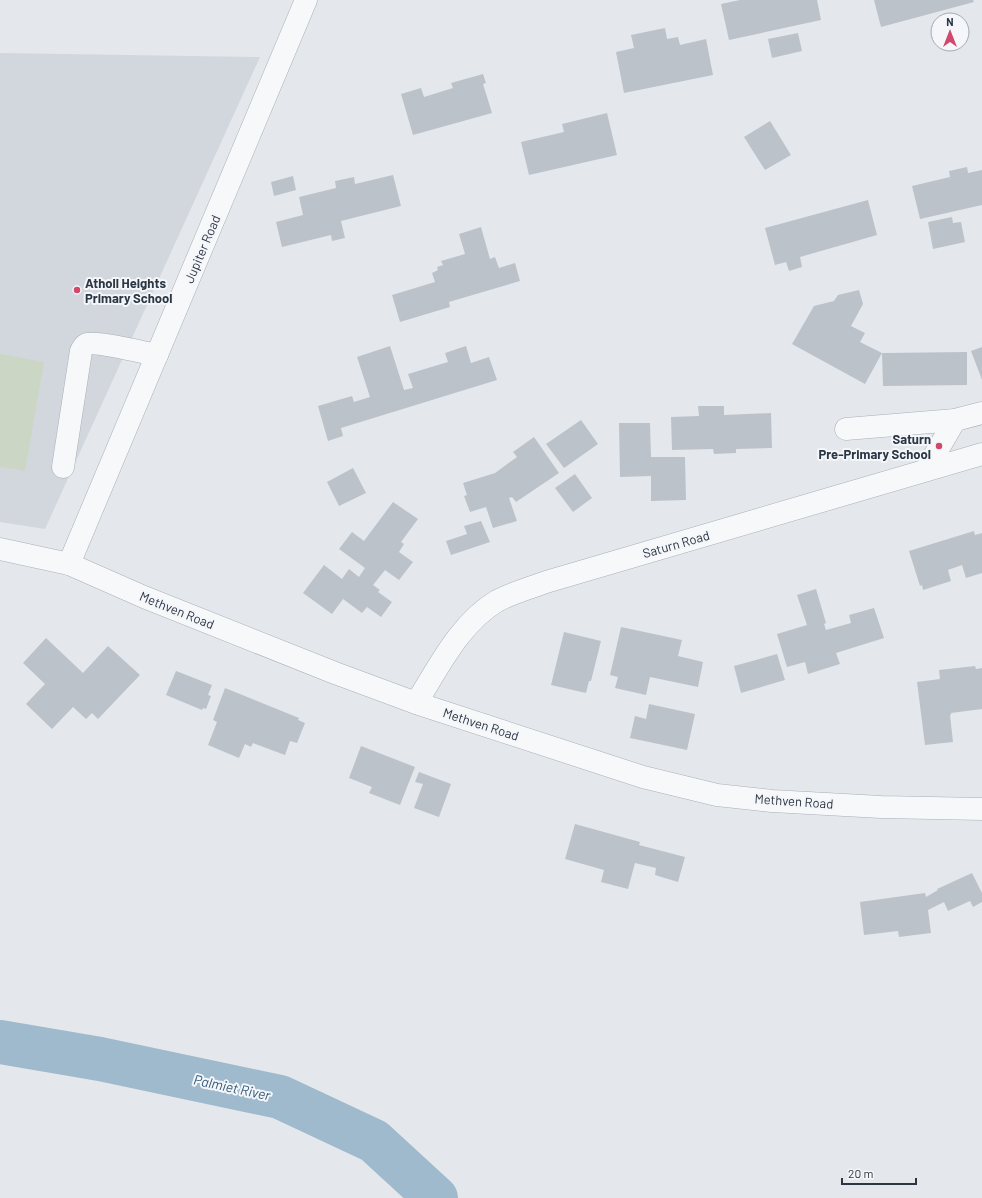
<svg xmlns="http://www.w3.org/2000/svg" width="982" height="1198" viewBox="0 0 982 1198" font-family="Barlow,sans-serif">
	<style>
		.built { fill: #d2d7de }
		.green { fill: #cbd6c5 }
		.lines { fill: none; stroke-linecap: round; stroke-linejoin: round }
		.river { stroke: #9ebacc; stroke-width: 44 }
		.building { fill: #bbc2ca }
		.minor-casing { stroke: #a9afb7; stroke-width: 23 }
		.minor { stroke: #f7f8fa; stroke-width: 22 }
		.poi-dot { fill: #d2486d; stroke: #f4f6f9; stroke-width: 1.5 }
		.labels { text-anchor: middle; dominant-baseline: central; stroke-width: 4; stroke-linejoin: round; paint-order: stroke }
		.street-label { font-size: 13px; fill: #2b3745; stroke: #f4f6f9 }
		.poi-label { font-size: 13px; font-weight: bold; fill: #2b3745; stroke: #f4f6f9; text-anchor: start }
		.water-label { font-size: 14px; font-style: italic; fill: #335b7a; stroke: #f4f6f9 }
	</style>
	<rect width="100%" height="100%" fill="#e4e8ec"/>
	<polygon class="built" points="0,53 260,57 45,529 0,522"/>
	<polygon class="green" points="0,354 44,362 25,471 0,467"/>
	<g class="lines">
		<polyline class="river" points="0,1042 100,1059 280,1097 374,1141 436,1198"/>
	</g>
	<g class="building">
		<polygon points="740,0 817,0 821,20 729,40 721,4"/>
		<polygon points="874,0 973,0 974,2 881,27"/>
		<polygon points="665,28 667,39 678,37 680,45 706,39 713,75 624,93 616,52 634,48 631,35"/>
		<polygon points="798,33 802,51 772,58 768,39"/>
		<polygon points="483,74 486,83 483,84 492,113 413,135 401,94 421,88 424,97 453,88 451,83"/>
		<polygon points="607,113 617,155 529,175 521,142 564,132 562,124"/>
		<polygon points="770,121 791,155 765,170 744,137"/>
		<polygon points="967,167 968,173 982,170 982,205 920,219 912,186 950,177 949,171"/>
		<polygon points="393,175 401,206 341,221 345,238 332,241 331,235 282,247 276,222 303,215 299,197 336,188 335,181 354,177 355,184"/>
		<polygon points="293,176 296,190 274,196 271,182"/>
		<polygon points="868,200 877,235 800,257 802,267 789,271 786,262 775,265 765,228"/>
		<polygon points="952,217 953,223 961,222 965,242 933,249 928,222"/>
		<polygon points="481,227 490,259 495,257 499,268 515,263 520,281 449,302 450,307 400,322 392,295 435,282 432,273 438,270 437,267 443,265 441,261 465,254 459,234"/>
		<polygon points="859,290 863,304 851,326 865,333 860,342 882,353 865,384 792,344 814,306 834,301 838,295"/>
		<polygon points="390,346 404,390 413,388 408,374 448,362 445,353 466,346 471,363 489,357 497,380 341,428 343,436 328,441 318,406 352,396 354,402 370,397 357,357"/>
		<polygon points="982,347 982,380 971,351"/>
		<polygon points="967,352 967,385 883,386 882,353"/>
		<polygon points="698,406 724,406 724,415 771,413 772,448 736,449 736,453 714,454 713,449 672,450 671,417 699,416"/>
		<polygon points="581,420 598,444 564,468 546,444"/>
		<polygon points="619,423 650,423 651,457 685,457 686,500 651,501 651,476 620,477"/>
		<polygon points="534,437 559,473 516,502 512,497 509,498 517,521 493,528 486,507 470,512 464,496 467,495 463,483 495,473 517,457 513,452"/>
		<polygon points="353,468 366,493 339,506 327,482"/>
		<polygon points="575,474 592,498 573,512 555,488"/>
		<polygon points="393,502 418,519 401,542 404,544 399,552 413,562 399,580 385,570 373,585 380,590 378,592 392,602 381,617 367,607 362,613 343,599 332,614 303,593 324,565 342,579 349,569 359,577 365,568 339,549 352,532 364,541"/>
		<polygon points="481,521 490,542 451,555 446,541 467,534 464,526"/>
		<polygon points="974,531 975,535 982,533 982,573 966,578 962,565 948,570 951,581 923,590 922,585 920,586 909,551"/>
		<polygon points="816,589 826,623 824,624 826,630 851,623 849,615 874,608 884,638 836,653 840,664 808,674 805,662 787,667 777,634 807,625 797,595"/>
		<polygon points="621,627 682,640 678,656 703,662 698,687 650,677 646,695 615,688 618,677 610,675"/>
		<polygon points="564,632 601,641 591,681 589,681 586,693 551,685"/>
		<polygon points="46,638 83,673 108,646 140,675 98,719 92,713 86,719 73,707 52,729 26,704 45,684 23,663"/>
		<polygon points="777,654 785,680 741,693 734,666"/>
		<polygon points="975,666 976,669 982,668 982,709 951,713 951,715 950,715 953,742 925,745 917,682 940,679 939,670"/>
		<polygon points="176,671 212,685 208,695 211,696 206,709 203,708 202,710 166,695"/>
		<polygon points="225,688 299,718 298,720 305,723 297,743 290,741 285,755 253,743 251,747 245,744 239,758 208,745 217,722 213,720"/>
		<polygon points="649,704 695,714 687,750 630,738 635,716 646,719"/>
		<polygon points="361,746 415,767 400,805 369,793 372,787 349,778"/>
		<polygon points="419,772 451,784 439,817 414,808 423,784 415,782"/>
		<polygon points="575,824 640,842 639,845 685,857 678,882 655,875 656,868 635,863 628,889 601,882 604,870 565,859"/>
		<polygon points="972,873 982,893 982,902 973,907 970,901 948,911 944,902 928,910 931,933 899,937 898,931 864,935 860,902 925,893 926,897 938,890 937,889"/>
	</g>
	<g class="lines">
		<g class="minor-casing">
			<g id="minor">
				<polyline points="846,429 955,420 982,413"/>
				<path d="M63 467 81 351C83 348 84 345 87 344 96 341 146 353 157 355"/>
				<polyline points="926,470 955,420"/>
				<polyline points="0,549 69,564 144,597 335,673 416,703 643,777 717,795 772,801 881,807 982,809"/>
				<polyline points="69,564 306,0"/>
				<path d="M416 703C439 667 459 624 497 601 512 593 530 588 546 582L982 454"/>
			</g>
		</g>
		<use href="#minor" class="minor"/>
	</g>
	<g class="poi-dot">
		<circle cx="77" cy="290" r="4"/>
		<circle cx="939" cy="446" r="4"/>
	</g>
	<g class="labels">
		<g class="street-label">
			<text transform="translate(202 249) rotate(-67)">Jupiter Road</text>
			<text transform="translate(676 544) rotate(-16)">Saturn Road</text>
			<text transform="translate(177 610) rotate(22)">Methven Road</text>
			<text transform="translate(481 724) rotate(18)">Methven Road</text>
			<text transform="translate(794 801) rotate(4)">Methven Road</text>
		</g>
		<g class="poi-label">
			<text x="85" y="283">Atholl Heights<tspan x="85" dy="15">Primary School</tspan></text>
			<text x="931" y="439" text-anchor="end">Saturn<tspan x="931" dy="15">Pre-Primary School</tspan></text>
		</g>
		<g class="water-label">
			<text transform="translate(232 1087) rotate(12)">Palmiet River</text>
		</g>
	</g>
	<g transform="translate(950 32)"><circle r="19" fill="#f4f6f9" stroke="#a4aab1"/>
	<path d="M0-3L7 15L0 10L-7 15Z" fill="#d2486d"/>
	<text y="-6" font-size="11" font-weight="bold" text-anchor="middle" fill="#2b3745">N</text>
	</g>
	<path d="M842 1178v6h74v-6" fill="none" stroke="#2b3745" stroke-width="2"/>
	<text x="848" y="1178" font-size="12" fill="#2b3745" stroke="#f4f6f9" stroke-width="3" paint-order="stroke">20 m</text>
</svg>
